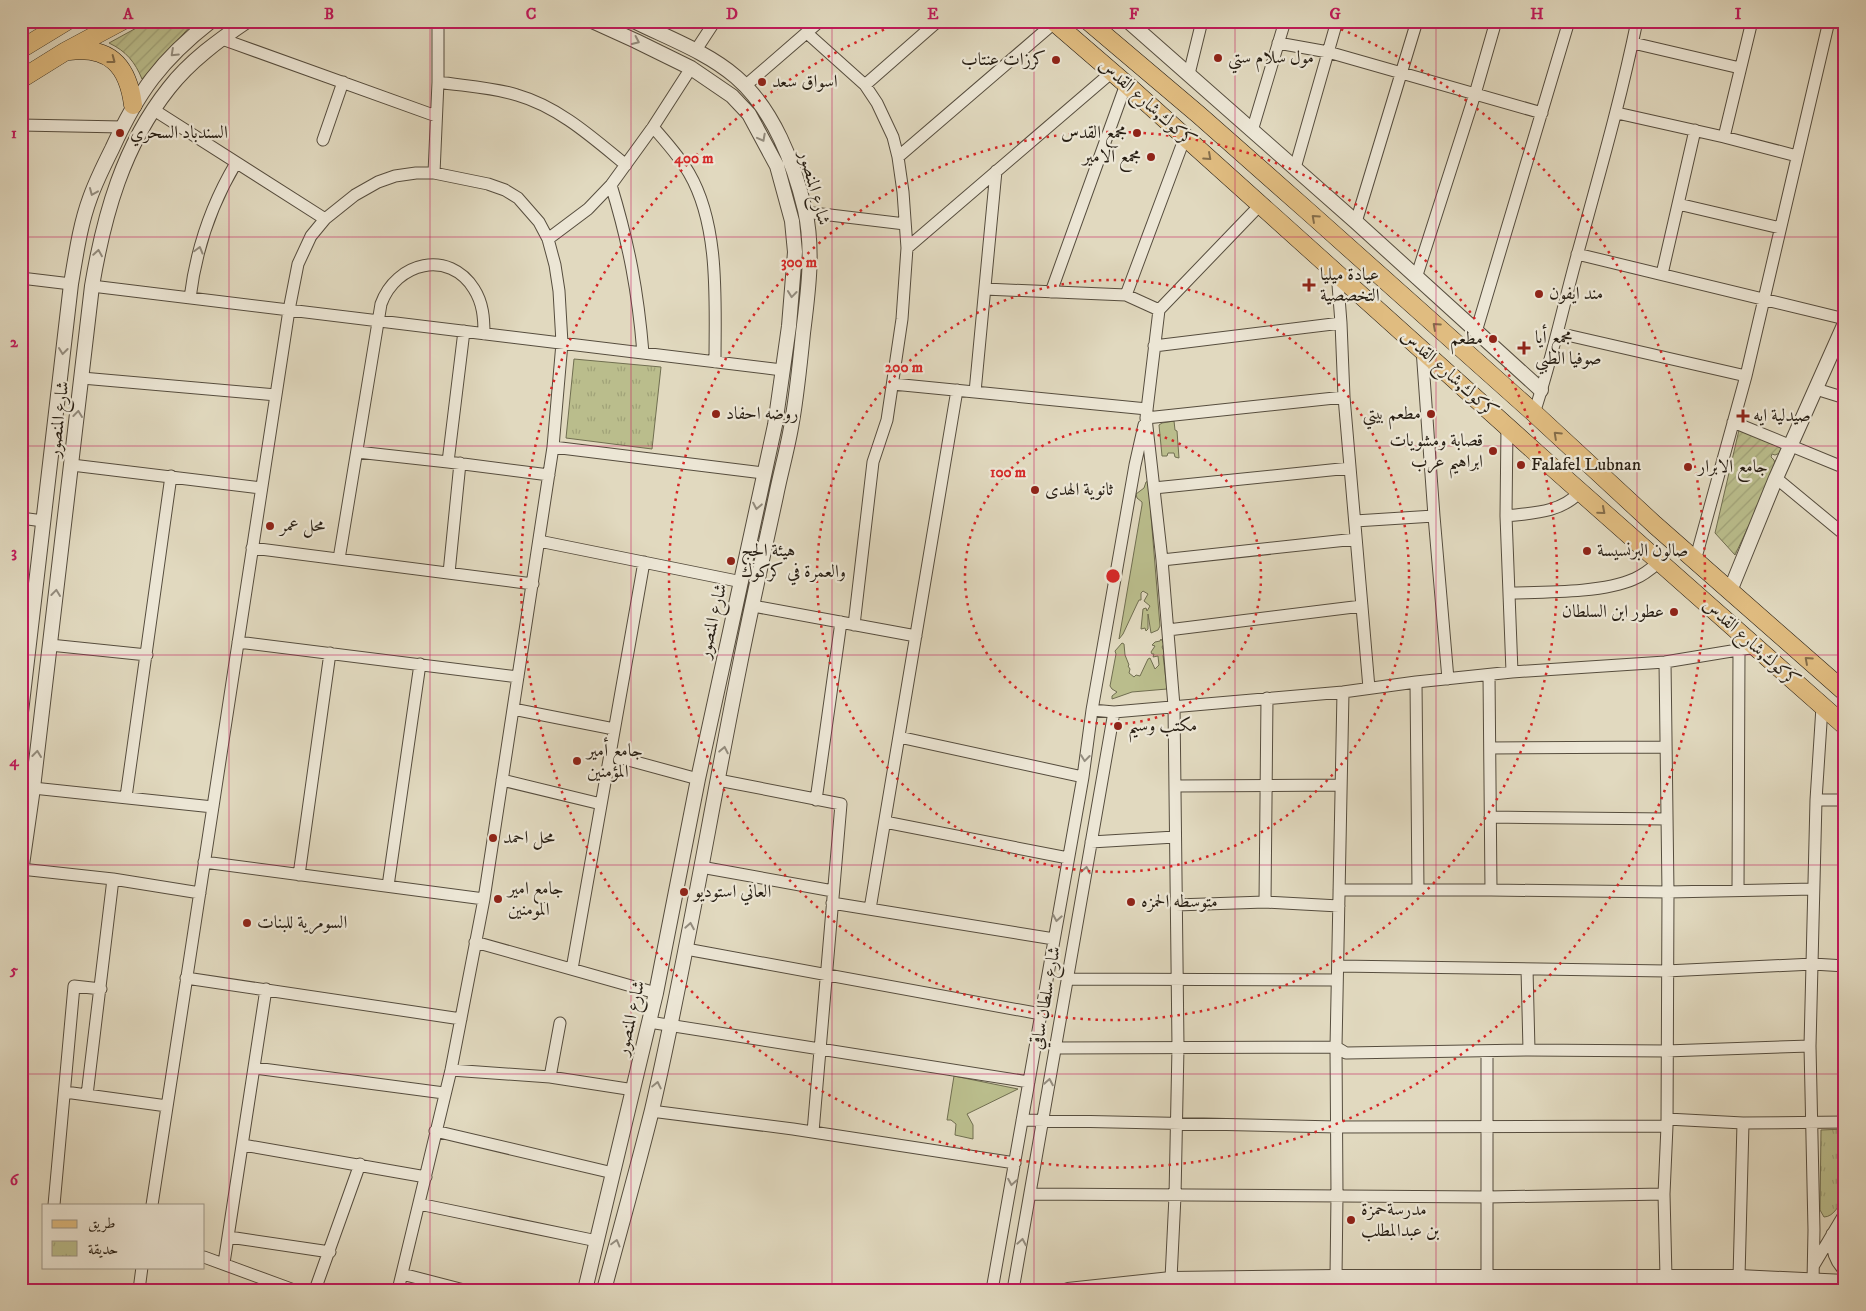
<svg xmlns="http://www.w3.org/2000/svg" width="1866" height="1311" font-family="'IM FELL DW Pica',Amiri,serif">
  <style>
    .grass { fill: #babd8c; stroke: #706e50 }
    .park { fill: url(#park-tufts); stroke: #706e50 }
    .garden { fill: url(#garden-furrows); stroke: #706e50 }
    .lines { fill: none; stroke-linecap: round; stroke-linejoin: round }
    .minor-casing { stroke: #564d3e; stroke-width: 13 }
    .tertiary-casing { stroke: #564d3e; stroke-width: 16 }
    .primary-casing { stroke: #271e13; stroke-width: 19 }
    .minor { stroke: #ece6d5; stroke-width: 11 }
    .tertiary { stroke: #ece6d5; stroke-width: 14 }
    .primary { stroke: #e0bc80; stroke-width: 18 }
    .oneway { stroke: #938c7e }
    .oneway2 { stroke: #846d4a }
    .grid { fill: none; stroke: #c2185b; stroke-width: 1; stroke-opacity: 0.55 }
    .ring { fill: none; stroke: #d62828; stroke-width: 2.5; stroke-dasharray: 2.5 5 }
    .poi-dot { fill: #8f2418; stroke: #ece6d5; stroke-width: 2 }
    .labels { text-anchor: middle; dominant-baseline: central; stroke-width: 4.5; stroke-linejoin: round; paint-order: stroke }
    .poi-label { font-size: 18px; fill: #271e13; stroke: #ece6d5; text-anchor: start }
    .street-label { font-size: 18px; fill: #271e13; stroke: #ece6d5 }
    .centre { fill: #d62828; stroke: #ece6d5; stroke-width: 2.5 }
    .ring-label { font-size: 15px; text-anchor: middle; font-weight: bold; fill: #d62828; stroke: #ece6d5; stroke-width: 4.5; stroke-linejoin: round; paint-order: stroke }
    .neatline { fill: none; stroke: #c2185b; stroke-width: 2 }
    .grid-label { font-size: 16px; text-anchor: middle; font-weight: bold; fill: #c2185b }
  </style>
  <defs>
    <pattern id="park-tufts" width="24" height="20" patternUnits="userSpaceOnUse" patternTransform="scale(1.25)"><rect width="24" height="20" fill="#babd8c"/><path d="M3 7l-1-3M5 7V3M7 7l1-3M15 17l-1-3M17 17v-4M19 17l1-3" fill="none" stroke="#a0a278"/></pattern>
    <pattern id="garden-furrows" width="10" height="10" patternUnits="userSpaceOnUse" patternTransform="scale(1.25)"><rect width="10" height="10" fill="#babd8c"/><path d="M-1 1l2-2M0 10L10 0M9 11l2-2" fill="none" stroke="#a0a278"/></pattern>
  </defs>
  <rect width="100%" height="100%" fill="#e1d9bf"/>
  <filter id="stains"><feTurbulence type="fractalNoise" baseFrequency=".004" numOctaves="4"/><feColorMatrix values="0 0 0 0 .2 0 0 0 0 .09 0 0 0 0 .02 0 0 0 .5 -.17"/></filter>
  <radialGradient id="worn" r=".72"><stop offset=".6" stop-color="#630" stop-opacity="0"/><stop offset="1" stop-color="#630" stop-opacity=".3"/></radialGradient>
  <path class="grass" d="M1174,421l1,9 2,1 2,27 -4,-1 -1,-4h-6l-1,3h-5l-3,-31 3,-2z
    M1151,480v36l9,110 -2,4 -7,3 -3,-19v15l-2,2 -1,-3 -4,1 2,-20 3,-1 1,3 3,-5 -6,-5 4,-7 -5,-3 -2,2v7h-2l-2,4 -14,30 -4,5 23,-134v-3l-5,-4 -1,-4 8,-6 2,-6z
    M1161,639l3,5 -2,3 3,6 -2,2 4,34 -35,3 -20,7v-3l5,-4 -5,-3 -2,-3 6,-32 -1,-3 7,-8 2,1 1,11 4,10 -1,1 2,3 -1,4 5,4 2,-2 4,1 8,-17 2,-1 5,11 4,-4 -1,-9 -5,1 1,-3h-2l-1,-2 4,-6 -3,-1 3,-3 5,-1z
    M954,1076l64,13 -51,25 6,11v14l-18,-4 1,-11 -5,-4h-4z"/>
  <path class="park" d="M574,359l87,8 -9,82 -86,-11z
    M1845,1129c0,14 3,55 -1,65 -3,9 -10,23 -20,23l-4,-7 1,-80z"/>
  <path class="garden" d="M149,21h46l-53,58c-7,-17 -16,-28 -33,-36z
    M1739,430l43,14 -2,9 -5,2 -3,-1 -1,3 3,3 2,8 -41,87 -20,-22z"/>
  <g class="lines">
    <g class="minor-casing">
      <path id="minor" d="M807,33l58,52 12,18 16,34 5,20 5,35 4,56 -5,71 -15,101 -14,42 -19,163
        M222,39l214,77
        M1278,43l50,9 214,61
        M1633,43l107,25
        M696,50l19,-29
        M1189,74l13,-53
        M438,82c26,4 54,5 79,13 42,12 76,43 109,70
        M865,85l73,-64
        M745,86l75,-65
        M154,110l171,109
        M1617,113l107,24 73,19
        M21,125l101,2
        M653,127c13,15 26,29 36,46 31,53 26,129 26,189
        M1252,131l33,-110
        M1724,137l28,-116
        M323,140l20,-58
        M898,157l156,-134
        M1295,168l42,-147
        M434,173l4,-91v-61
        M611,185c18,59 27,107 32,168
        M1678,204l102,24
        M805,212l100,12
        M1356,222l61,-201
        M548,239l40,-30 23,-24 42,-58 38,-59
        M907,248l205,-176
        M1577,254l268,65
        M1337,272l4,51 3,74 25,291
        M1662,274l33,-144
        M21,278l50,6
        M1416,278l59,-184 21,-73
        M92,286l690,84
        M985,289l141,6 33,15
        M1051,292l75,-208
        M1126,295l59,-158
        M190,298c6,-49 21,-93 46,-135
        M1476,332l93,-311
        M1558,333l188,43
        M1154,346l187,-23
        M1422,349l12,167 14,163
        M82,378l194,17
        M893,384l254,25
        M1816,389l29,9
        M975,392l21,-221
        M1534,413c18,-53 29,-107 44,-161 21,-77 43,-153 59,-231
        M1146,418l198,-21
        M1733,422l112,46
        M1507,426l-1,90 6,156
        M553,447l210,26
        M357,452l91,10 101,13
        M448,462l16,-131
        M72,465l189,23
        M1776,478l69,57
        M1154,488l196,-20
        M1506,516c27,-3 54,-3 74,-24
        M21,518l22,3
        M1355,521l79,-5
        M539,541l203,41
        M252,548l281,36
        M339,559l42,-255c15,-42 68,-55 93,-15 9,14 10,29 10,45
        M1162,560l194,-21
        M1695,561l51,-185 83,-355
        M449,573l11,-110
        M21,590l13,2
        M1510,593c34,-1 93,0 124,-14 10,-4 17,-10 25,-17
        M753,606l163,30
        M1168,630l194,-24
        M238,642l280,35
        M50,645l97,10
        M1665,662l3,230 -1,234 -3,68 2,83
        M1489,675l2,215
        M1416,682l2,208
        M513,709l101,20
        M1092,710l22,2 229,-20 73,-10 96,-10 153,-10 91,-15
        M899,737l184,40
        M1490,748l176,-1
        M610,755l88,24
        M502,780l99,24
        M718,780l123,24 -28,328
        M1175,786l166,-1
        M33,788l180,19
        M126,797l45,-321
        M816,800l25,-178
        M1816,800h29
        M1490,817l177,2
        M885,822l183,36
        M1091,842l84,-5
        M204,862l280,37
        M701,867l132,24
        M21,869l92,10 87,14
        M299,875l31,-222
        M388,886l32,-222
        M1339,890h152l177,2 145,-3
        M1738,890l1,-240
        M1265,902l2,-204
        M832,903l222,36
        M1176,905l89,-3 74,4
        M870,909l87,-519
        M475,942l181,51
        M686,949l355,65
        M1338,966l328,5 147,-7 32,2
        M572,969l72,-407
        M1527,969l2,81
        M186,978l275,41
        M1067,979l270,1
        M649,1022l380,60
        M1055,1048l281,-1 10,6 183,-3 137,1 144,-5
        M1487,1051v225
        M255,1068l189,25
        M451,1070l99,7 84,13
        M550,1077l10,-54
        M65,1092l102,14
        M87,1095l26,-216
        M651,1111l142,18 222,34
        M1667,1119l76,4 102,-1
        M1022,1120l315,7 330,-1
        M435,1131l178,42
        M243,1145l183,32
        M1030,1194l458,3 176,-3
        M419,1204l178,37
        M54,1205l20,-219 27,3
        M152,1205l137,-895 9,-46 13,-28 14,-17 30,-24 23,-13 17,-6 21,-3h18l54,11 17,6 13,8 21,24 9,17 7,26 4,26 3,52 -9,104 -69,452 -33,171 -53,220
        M1832,1234c-1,14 2,27 13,37
        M229,1237l101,15
        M204,1257l90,33
        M224,1263l42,-274
        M1814,1265l31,-52
        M402,1274l62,16
        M1336,1277l1,-82 -1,-148 7,-355
        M1739,1277l4,-154
        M1171,1279l4,-83 3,-149 -4,-341 -12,-146 -16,-142 13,-108 102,-106
        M1813,1281l1,-51 -4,-184 6,-246 6,-93
        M139,1290l3,-23
        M315,1290l45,-126
        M992,1290l91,-513 9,-67 43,-245 9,-40
        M1013,1290l101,-578"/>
    </g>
    <g class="tertiary-casing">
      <path id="tertiary" d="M1128,21l228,201 185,168
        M21,24l4,-3
        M1730,591l46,-113 69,-155
        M21,712l50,-428c5,-29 9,-59 19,-86 6,-17 14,-33 22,-49 26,-57 49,-89 99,-128
        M21,872l12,-84 59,-502c12,-71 31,-140 77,-198 21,-27 50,-48 78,-67
        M585,1290l71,-297 42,-214 77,-354 14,-99 6,-74 -3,-31 -15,-55 -28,-52 -17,-18 -41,-28 -55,-27 -44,-20
        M604,1290c16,-60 33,-120 48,-180 34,-147 58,-297 88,-446 11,-56 24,-112 36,-168 5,-25 12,-49 16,-74 5,-29 8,-59 11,-89 5,-40 11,-83 2,-123 -11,-47 -32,-101 -69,-133 -29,-25 -68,-39 -102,-56
        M1068,1290l103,-11 165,-2h403l106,5"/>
    </g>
    <g class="primary-casing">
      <path id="primary" d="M1053,21l73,63 416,374 303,268
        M1088,21l111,94 112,99 223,199 121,112 190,167
        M21,49l46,-28
        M69,51c41,-5 59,15 64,54
        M21,79l45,-28 56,-30"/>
    </g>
    <use href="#minor" class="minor"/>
    <use href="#tertiary" class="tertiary"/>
    <use href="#primary" class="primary"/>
  </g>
  <defs><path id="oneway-chevron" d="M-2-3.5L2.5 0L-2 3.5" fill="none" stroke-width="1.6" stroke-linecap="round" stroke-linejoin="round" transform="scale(1.25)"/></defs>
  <g class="oneway">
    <use href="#oneway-chevron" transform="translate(636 41) rotate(25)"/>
    <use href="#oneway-chevron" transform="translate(174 53) rotate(137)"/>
    <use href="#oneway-chevron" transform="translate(762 138) rotate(62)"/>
    <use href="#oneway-chevron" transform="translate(93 192) rotate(113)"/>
    <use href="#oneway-chevron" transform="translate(199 250) rotate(-75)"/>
    <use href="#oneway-chevron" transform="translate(98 253) rotate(-81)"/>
    <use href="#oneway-chevron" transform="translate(792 294) rotate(96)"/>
    <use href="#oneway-chevron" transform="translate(63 351) rotate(97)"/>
    <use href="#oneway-chevron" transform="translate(78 414) rotate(-83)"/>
    <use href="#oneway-chevron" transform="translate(757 506) rotate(101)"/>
    <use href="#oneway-chevron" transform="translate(56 593) rotate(-83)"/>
    <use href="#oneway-chevron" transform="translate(724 750) rotate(-79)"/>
    <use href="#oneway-chevron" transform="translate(37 754) rotate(-83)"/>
    <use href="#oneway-chevron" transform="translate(1085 758) rotate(97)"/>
    <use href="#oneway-chevron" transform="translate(1086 870) rotate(-80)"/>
    <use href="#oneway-chevron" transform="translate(1057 918) rotate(100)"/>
    <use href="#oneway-chevron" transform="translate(690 926) rotate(-80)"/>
    <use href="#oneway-chevron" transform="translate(1049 1082) rotate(-80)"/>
    <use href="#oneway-chevron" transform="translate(657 1085) rotate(-78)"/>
    <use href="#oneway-chevron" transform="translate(1012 1182) rotate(100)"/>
    <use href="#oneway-chevron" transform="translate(1022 1242) rotate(-80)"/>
    <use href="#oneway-chevron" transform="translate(616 1243) rotate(-75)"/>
  </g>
  <g class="oneway2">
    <use href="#oneway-chevron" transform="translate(112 60) rotate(37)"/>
    <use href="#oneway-chevron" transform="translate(1208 157) rotate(42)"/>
    <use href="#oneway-chevron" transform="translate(1315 218) rotate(-138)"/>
    <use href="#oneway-chevron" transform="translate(1436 326) rotate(-138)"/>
    <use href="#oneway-chevron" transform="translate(1557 435) rotate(-137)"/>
    <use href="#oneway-chevron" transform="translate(1602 511) rotate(41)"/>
    <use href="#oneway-chevron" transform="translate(1808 660) rotate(-138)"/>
  </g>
  <path class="grid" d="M229,21v1269M430,21v1269M631,21v1269M832,21v1269M1034,21v1269M1235,21v1269M1436,21v1269M1637,21v1269M21,237h1824M21,446h1824M21,655h1824M21,865h1824M21,1074h1824"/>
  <g class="ring">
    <circle cx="1113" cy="576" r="148"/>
    <circle cx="1113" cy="576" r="296"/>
    <circle cx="1113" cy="576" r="444"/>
    <path d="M1320 21A592 592 0 1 1 906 21"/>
  </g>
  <g class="poi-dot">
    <circle cx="1218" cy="58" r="5"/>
    <circle cx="1056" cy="60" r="5"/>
    <circle cx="762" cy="82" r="5"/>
    <circle cx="120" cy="133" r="5"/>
    <circle cx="1137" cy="133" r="5"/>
    <circle cx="1151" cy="157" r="5"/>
    <path d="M1306.5 277.5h5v5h5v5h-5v5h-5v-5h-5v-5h5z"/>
    <circle cx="1539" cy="294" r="5"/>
    <circle cx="1493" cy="339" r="5"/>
    <path d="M1521.5 340.5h5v5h5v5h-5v5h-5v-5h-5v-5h5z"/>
    <circle cx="716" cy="414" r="5"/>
    <circle cx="1431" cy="414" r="5"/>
    <path d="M1740.5 408.5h5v5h5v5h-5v5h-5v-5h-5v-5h5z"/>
    <circle cx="1493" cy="451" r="5"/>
    <circle cx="1521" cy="465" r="5"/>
    <circle cx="1688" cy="467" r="5"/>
    <circle cx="1035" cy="490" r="5"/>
    <circle cx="270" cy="526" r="5"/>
    <circle cx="1587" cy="551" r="5"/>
    <circle cx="731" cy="561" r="5"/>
    <circle cx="1674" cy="612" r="5"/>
    <circle cx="1118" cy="726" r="5"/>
    <circle cx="577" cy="761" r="5"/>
    <circle cx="493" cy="838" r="5"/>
    <circle cx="684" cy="892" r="5"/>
    <circle cx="498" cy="899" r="5"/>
    <circle cx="1131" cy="902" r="5"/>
    <circle cx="247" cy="923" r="5"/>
    <circle cx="1351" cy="1220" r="5"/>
  </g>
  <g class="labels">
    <g class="poi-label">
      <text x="1228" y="58">مول سلام ستي</text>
      <text x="1046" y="60" text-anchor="end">كرزات عنتاب</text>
      <text x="772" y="82">اسواق سعد</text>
      <text x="130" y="133">السندباد السحري</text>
      <text x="1127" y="133" text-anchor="end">مجمع القدس</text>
      <text x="1141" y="157" text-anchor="end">مجمع الامير</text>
      <text x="1320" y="275">عيادة ميليا<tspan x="1320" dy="21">التخصصية</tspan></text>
      <text x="1549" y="294">مند ايفون</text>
      <text x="1535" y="338">مجمع أيا<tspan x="1535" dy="21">صوفيا الطبي</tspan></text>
      <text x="1483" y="339" text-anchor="end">مطعم</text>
      <text x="726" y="414">روضه احفاد</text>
      <text x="1421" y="414" text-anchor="end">مطعم بيتي</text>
      <text x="1753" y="416">صیدلیة ایە</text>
      <text x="1483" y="441" text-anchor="end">قصابة ومشويات<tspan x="1483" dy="21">ابراهيم عرب</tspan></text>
      <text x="1531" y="465">Falafel Lubnan</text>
      <text x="1698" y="467">جامع الابرار</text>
      <text x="1045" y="490">ثانوية الهدى</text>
      <text x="280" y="526">محل عمر</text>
      <text x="741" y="551">هيئة الحج<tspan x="741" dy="21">والعمرة في كركوك</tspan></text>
      <text x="1597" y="551">صالون البرنسيسة</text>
      <text x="1664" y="612" text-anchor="end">عطور ابن السلطان</text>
      <text x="1128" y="726">مكتب وسيم</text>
      <text x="587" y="751">جامع أمير<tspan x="587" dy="21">المؤمنين</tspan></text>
      <text x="503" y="838">محل احمد</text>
      <text x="508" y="889">جامع امير<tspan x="508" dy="21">المومنين</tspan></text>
      <text x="694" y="892">العاني استوديو</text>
      <text x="1141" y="902">متوسطه الحمزه</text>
      <text x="257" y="923">السومرية للبنات</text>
      <text x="1361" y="1210">مدرسةحمزة<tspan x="1361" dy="21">بن عبدالمطلب</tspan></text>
    </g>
    <g class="street-label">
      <text transform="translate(1147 103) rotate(42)">كركوك,شارع القدس</text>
      <text transform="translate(814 188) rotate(75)">شارع المنصور</text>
      <text transform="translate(1449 374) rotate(42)">كركوك,شارع القدس</text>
      <text transform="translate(59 419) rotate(-83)">شارع المنصور</text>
      <text transform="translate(713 621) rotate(-77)">شارع المنصور</text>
      <text transform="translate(1751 643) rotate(42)">كركوك,شارع القدس</text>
      <text transform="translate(1046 998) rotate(-80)">شارع سلطان ساقي</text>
      <text transform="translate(631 1018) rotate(-77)">شارع المنصور</text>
    </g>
  </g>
  <circle cx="1113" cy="576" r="8" class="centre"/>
  <g class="ring-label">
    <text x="694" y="163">400 m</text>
    <text x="799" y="267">300 m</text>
    <text x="904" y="372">200 m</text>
    <text x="1008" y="477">100 m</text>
  </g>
  <rect width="1866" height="1311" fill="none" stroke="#e1d9bf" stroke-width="55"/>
  <rect x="42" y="1204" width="162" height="65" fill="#ece6d5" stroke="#9d9687"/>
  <rect x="52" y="1220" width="25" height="8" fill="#e0bc80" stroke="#9d9687"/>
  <text x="88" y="1228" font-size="15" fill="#271e13">طريق</text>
  <rect x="52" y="1241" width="25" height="15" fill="url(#park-tufts)" stroke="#9d9687"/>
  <text x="88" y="1254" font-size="15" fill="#271e13">حديقة</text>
  <rect x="28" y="28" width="1810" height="1256" class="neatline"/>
  <g class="grid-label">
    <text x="128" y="19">A</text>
    <text x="329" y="19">B</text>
    <text x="531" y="19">C</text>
    <text x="732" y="19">D</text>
    <text x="933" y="19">E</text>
    <text x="1134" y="19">F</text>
    <text x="1335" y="19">G</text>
    <text x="1537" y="19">H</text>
    <text x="1738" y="19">I</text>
    <text x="14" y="138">1</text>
    <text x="14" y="347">2</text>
    <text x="14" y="557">3</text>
    <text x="14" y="766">4</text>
    <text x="14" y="975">5</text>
    <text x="14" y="1185">6</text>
  </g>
  <rect width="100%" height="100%" filter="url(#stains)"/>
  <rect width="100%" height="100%" fill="url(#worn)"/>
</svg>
